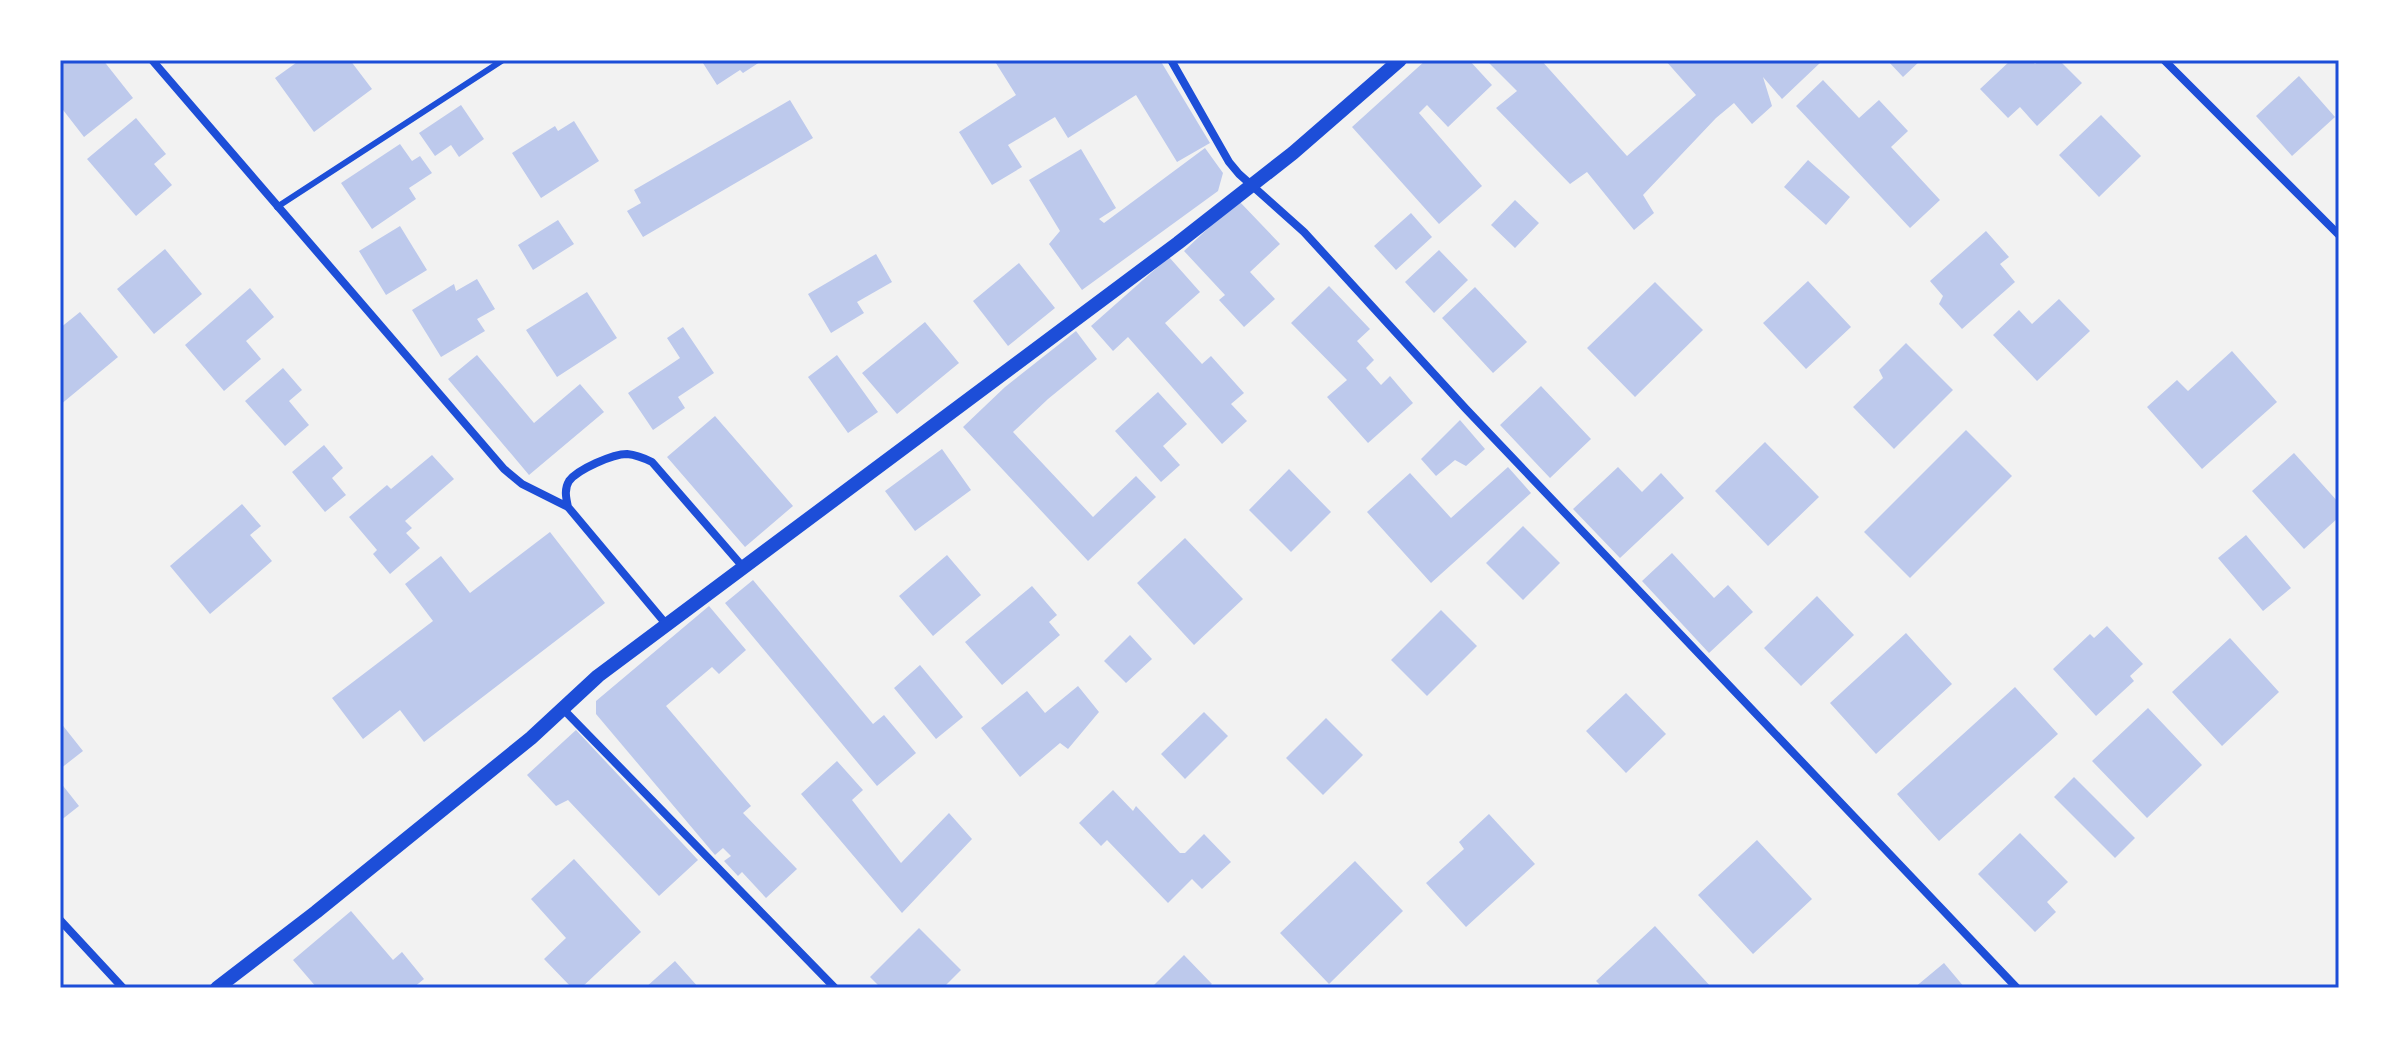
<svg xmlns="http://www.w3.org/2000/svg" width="2399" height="1048" font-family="Overpass,sans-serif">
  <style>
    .building { fill: #bdc9ec }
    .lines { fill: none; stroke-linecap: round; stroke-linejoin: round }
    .service { stroke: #1d4ed8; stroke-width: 6 }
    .minor { stroke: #1d4ed8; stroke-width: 8 }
    .tertiary { stroke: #1d4ed8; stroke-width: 14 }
    .neatline { fill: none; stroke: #1d4ed8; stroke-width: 3 }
  </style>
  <rect width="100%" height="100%" fill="#f2f2f2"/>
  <path class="building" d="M103,60l30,38 -49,39 -24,-31v-45z
    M300,60h50l22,29 -58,43 -39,-54z
    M701,60h62l-20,13 -3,-3 -23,15z
    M994,60h166l50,83 -33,19 -41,-67 -68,43 -13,-21 -47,28 14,22 -30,18 -33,-53 57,-37z
    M1426,60h43l23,25 -44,42 -21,-22 -8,8 63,73 -43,38 -87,-97z
    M1486,60h55l86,96 69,-61 -31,-35 156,2 -39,37 -19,-22 9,29 -20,18 -18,-21 -18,15 -73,77 11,18 -20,17 -47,-58 -17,12 -74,-76 21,-17z
    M1887,60h34l-18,17z
    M2011,60h20l4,4 5,-4h19l23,23 -45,43 -17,-19 -12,11 -28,-29z
    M2299,76l36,41 -43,39 -36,-40z
    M1823,80l36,38 20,-18 29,31 -17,16 49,53 -30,28 -114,-122z
    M790,100l23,38 -170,99 -16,-26 14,-8 -7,-13z
    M461,105l23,34 -25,18 -8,-12 -16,11 -16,-23z
    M2101,115l40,41 -42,41 -40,-42z
    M136,118l30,36 -12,10 18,21 -36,31 -49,-57z
    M574,121l25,40 -58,37 -29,-45 43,-27 3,5z
    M400,144l12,17 8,-5 12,17 -23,15 7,11 -44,30 -31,-46z
    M1205,148l18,25 -5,18 -136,99 -33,-46 11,-13 -31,-51 52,-31 35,59 -17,11 5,4z
    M1808,160l42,37 -24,28 -42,-38z
    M1238,200l42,44 -30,28 25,27 -31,28 -25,-27 6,-5 -41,-44z
    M1515,200l24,23 -24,25 -24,-23z
    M1411,213l21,24 -36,33 -22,-24z
    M558,220l16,24 -41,26 -15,-25z
    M400,226l27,44 -41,25 -27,-44z
    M1986,231l23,26 -9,7 15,18 -53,47 -23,-25 4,-8 -13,-15z
    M165,249l37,45 -48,40 -37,-45z
    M1439,250l29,30 -34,33 -29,-31z
    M876,254l16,28 -35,20 7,11 -33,20 -23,-39z
    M1169,257l31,35 -35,31 37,41 9,-8 33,37 -13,11 16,17 -25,23 -94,-107 -15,14 -22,-25z
    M1019,263l36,45 -47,38 -35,-45z
    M477,279l18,30 -18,10 8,12 -44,26 -29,-47 42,-26 2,7z
    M1808,281l43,46 -45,42 -43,-46z
    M1655,282l48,48 -68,67 -48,-49z
    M1329,286l41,43 -13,12 17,19 -8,8 15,17 9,-9 23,27 -45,40 -41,-46 20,-17 -56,-57z
    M1475,287l52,55 -34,31 -51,-55z
    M250,288l24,29 -28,24 15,18 -37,32 -39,-46z
    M587,292l30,46 -60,39 -31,-47z
    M2059,299l31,32 -53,50 -44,-46 26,-25 13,14z
    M80,312l38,45 -58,48v-77z
    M925,322l34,41 -62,51 -35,-41z
    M683,327l31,46 -36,24 7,11 -32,22 -25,-37 52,-35 -13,-20z
    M1076,331l21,28 -49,40 -35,33 80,85 43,-41 20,21 -68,64 -125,-134 42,-40z
    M1906,343l47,47 -59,59 -41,-42 30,-29 -4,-8z
    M2232,351l45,51 -75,67 -55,-62 30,-27 11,11z
    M477,355l57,68 46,-39 24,28 -75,63 -81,-96z
    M837,355l41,57 -30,21 -40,-56z
    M283,368l19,22 -13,11 20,24 -24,21 -40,-45z
    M1541,386l50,53 -41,39 -50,-53z
    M1158,392l29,32 -24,22 17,19 -19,17 -46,-51z
    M715,416l78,90 -48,41 -78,-90z
    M1460,420l25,29 -19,17 -11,-6 -19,16 -15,-17z
    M1966,430l46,46 -102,102 -46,-46z
    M1765,442l54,55 -51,49 -53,-55z
    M324,445l19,23 -11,10 14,17 -21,17 -33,-40z
    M942,449l29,41 -56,41 -30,-40z
    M2294,453l45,50v14l-35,32 -52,-58z
    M432,455l22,24 -49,42 7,7 -6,5 14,15 -30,26 -17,-20 4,-4 -28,-33 38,-32 4,4z
    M1508,467l23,26 -100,90 -64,-71 43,-39 41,45z
    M1618,467l24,25 19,-19 23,25 -64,60 -47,-49z
    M1289,469l42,43 -40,40 -42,-42z
    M242,504l19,22 -11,9 22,26 -62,53 -40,-48z
    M1523,526l37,37 -37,37 -37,-37z
    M550,532l55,71 -181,139 -24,-32 -37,29 -31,-41 101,-77 -28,-37 36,-28 29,37z
    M2246,535l45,53 -28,23 -45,-53z
    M1185,538l58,61 -49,46 -57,-62z
    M1672,553l42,45 14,-13 25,27 -44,41 -67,-72z
    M947,555l34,40 -48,41 -34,-40z
    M753,580l120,144 11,-9 32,38 -39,33 -152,-183z
    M1032,586l25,29 -8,7 11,13 -58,50 -37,-43z
    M1817,596l37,39 -53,51 -37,-38z
    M709,606l37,44 -27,24 -7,-7 -46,39 85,100 -8,7 54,56 -31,29 -24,-26 -4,4 -14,-15 7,-5 -8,-8 -8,7 -119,-141v-13z
    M1441,610l36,36 -50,50 -36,-36z
    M2107,626l36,38 -13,12 4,5 -38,35 -43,-47 37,-35 4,4z
    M1906,633l46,51 -76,70 -46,-51z
    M1130,635l22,24 -26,24 -22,-22z
    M2230,638l49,54 -57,54 -50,-54z
    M920,665l43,52 -27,22 -42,-51z
    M1078,686l21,26 -31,37 -8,-6 -40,34 -39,-49 46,-37 18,22z
    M2015,687l43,47 -119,107 -42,-47z
    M1626,693l40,41 -40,39 -40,-42z
    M2148,708l54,57 -55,53 -55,-57z
    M1204,712l24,24 -43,43 -24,-25z
    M1326,718l37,37 -40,40 -37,-37z
    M60,722l23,29 -23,18z
    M576,730l122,130 -39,36 -91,-96 -12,6 -29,-31z
    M837,761l26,29 -11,10 49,63 48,-50 23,26 -70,74 -101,-119z
    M2074,777l61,61 -20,20 -61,-61z
    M60,782l19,24 -19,15z
    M1113,790l20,21 3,-5 44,47h5l19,-19 27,28 -29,27 -10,-10 -24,24 -61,-63 -6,6 -22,-23z
    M1489,814l46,50 -69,63 -40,-44 38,-34 -5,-7z
    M2020,833l48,49 -21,20 9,10 -21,20 -57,-58z
    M1757,840l55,59 -59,55 -55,-59z
    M574,859l67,73 -60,56h-9l-28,-29 22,-21 -35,-39z
    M1355,861l48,50 -74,73 -49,-51z
    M351,911l42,49 9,-8 22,27 -11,9h-96l-24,-28z
    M1655,926l57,62h-109l-7,-7z
    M919,928l42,42 -18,18h-62l-11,-11z
    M1184,955l28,29 -5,4h-56z
    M675,961l24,27h-54z
    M1944,963l21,25h-51z"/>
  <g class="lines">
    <path class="service" d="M277,207l226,-147"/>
    <path class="minor" d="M152,60l352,409 18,15 46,23 98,117
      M1171,60l58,102 10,12 65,58 162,177 551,579
      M2164,60l175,175
      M568,507c-2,-9 -4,-18 1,-26 9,-12 44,-27 58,-27 10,1 17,4 25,8l91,105
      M562,708l273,280
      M60,920l63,68"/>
    <path class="tertiary" d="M217,988l99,-76 215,-174 67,-62 580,-433 115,-90 107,-93"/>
  </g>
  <rect width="2399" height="1048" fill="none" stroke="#ffffff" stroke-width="124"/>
  <rect x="62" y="62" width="2275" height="924" class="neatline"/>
</svg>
